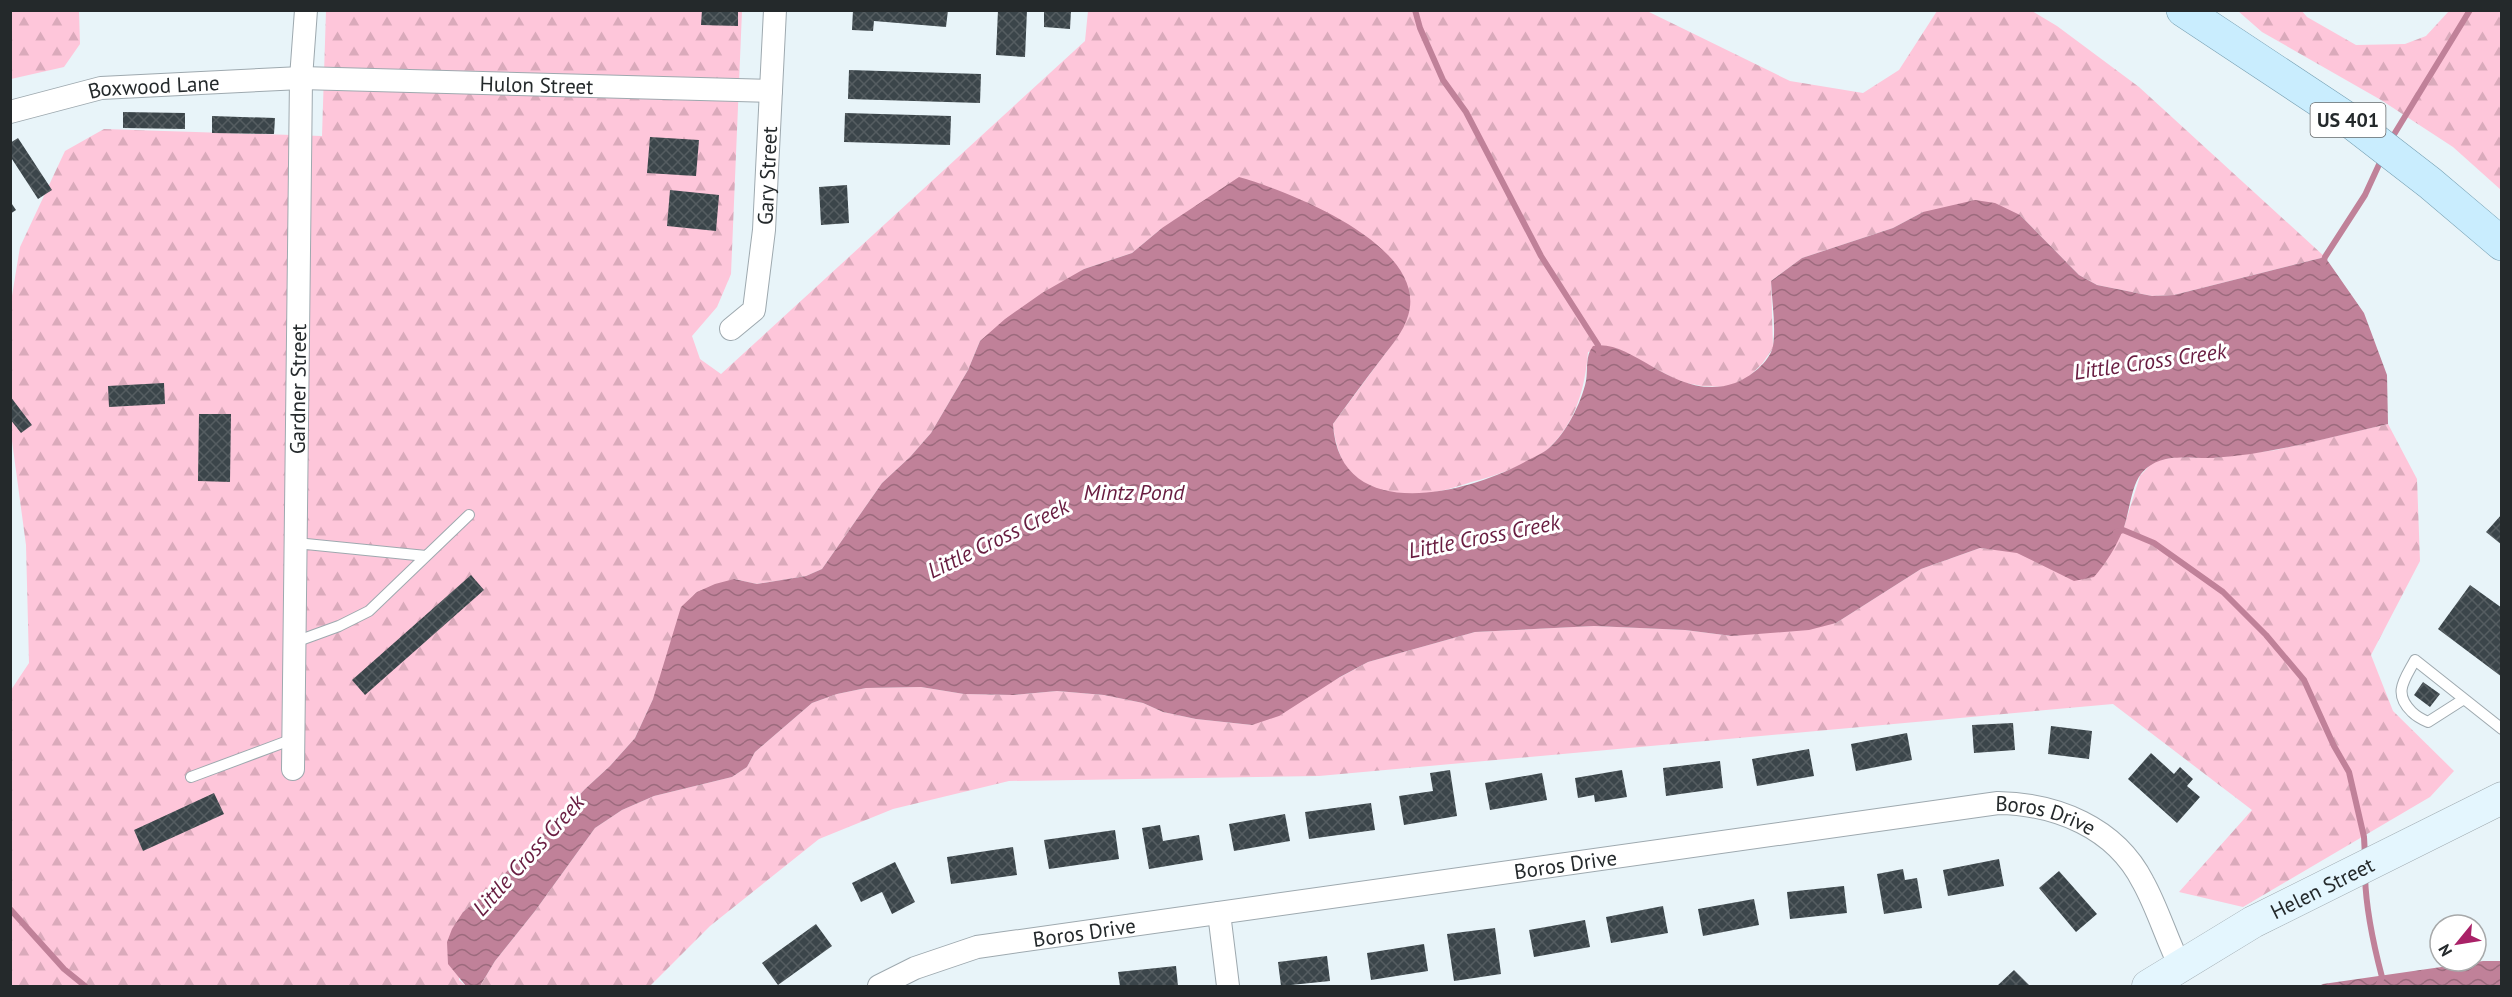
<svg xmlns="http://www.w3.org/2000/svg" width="2512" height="997" font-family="'PT Sans',sans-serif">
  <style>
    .forest { fill: url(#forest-firs) }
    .water { fill: url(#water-waves) }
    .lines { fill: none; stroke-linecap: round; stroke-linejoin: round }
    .stream { stroke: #c08199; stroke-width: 6 }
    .building { fill: url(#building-cross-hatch) }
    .lane-casing { stroke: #9ea9af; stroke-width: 12 }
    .street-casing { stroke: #9ea9af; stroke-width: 24 }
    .secondary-casing { stroke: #9ea9af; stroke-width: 33 }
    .primary-casing { stroke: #78a1b4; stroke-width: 34 }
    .lane { stroke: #fff; stroke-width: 10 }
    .street { stroke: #fff; stroke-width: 22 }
    .secondary { stroke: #e4f6fe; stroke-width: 32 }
    .primary { stroke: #c9edfe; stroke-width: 33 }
    .labels { text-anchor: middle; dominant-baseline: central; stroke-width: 6; stroke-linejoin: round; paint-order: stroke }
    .shield { fill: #fff; stroke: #66696b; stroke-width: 1.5 }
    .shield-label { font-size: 20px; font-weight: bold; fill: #24292b }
    .street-label { font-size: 21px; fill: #24292b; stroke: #fff }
    .water-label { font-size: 22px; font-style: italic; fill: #681c40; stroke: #fff }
  </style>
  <defs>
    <pattern id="forest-firs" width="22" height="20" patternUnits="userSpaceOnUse" patternTransform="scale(1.5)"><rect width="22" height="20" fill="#fec6da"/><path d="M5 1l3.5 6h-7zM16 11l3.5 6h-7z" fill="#daaabb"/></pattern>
    <pattern id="water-waves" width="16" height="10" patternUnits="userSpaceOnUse" patternTransform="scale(1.5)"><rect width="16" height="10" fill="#c08199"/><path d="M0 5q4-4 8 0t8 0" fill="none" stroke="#9c6a7d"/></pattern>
    <pattern id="building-cross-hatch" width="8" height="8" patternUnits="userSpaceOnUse" patternTransform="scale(1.5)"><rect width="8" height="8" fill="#3b454a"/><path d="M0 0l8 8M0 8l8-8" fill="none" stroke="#555d61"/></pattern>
  </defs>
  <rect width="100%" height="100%" fill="#e8f4f9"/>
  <path class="forest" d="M10,11h69l1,33 -16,23 -53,12z
    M326,11h416l-11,263 -14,33 -25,29 8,23 21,15 364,-333 3,-30h559l143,70 73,12 36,-23 38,-59h95l25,15 82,61 186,170 -151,38 -22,1 -55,-11 -18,-10 -59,-60 -97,-3 -30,16 -91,30 -31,23 2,67 -11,16 -16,15 -20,8 -24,-1 -21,-4 -65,-34 -28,4c-3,36 -12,70 -39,96 -15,14 -54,28 -74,33 -14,4 -27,9 -40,11 -25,5 -65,2 -83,-17 -11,-11 -18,-36 -19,-51l63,-85 12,-23 -246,-88 -30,25 -48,16 -104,72 -12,29 -37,63 -21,24 -28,26 -60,86 -16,7 -49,8 -23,-5 -81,120 -18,39 -25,28 -25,23 -94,99 -28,24 -4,68 7,6h-455v-296l18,-27 -3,-118 -16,-119 1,-124 9,-55 45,-96 39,-22 218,7z
    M2238,11h64l5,6 49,28 49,-1 21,-8 23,-25h52v179l-48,-43 -72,-47 -119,-68z
    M2388,424l29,55 3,82 -49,94 22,56 61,60 -24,26 -187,110 -64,-15 73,-82 -139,-106 -794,72 -310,5 -116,28 -74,30 -109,87 -60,60h-170l15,-25 40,-50 60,-83 27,-18 32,-14 78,-19 15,-10 8,-15 57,-49 25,-9 29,-6 55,-1 43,7 49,1 44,-4 47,4 39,8 20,9 33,7 56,6 116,-63 107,-30 119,-6 91,4 47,6 104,-13 85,-54 59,-21 37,4 57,28 49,-50 17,-54 14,-15 22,-4 37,1 63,-8z"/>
  <path class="water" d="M1239,177c50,14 191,69 169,139 -4,15 -17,30 -26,42 -17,22 -33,44 -49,66 6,100 129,71 188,40 8,-5 20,-9 28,-16 17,-15 32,-44 37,-67 2,-12 -1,-25 7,-35 39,-9 84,58 142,37 14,-5 35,-21 38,-37 3,-20 -1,-44 -2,-65l31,-23 91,-30 30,-16 52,-12 20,3 25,12 59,60 18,10 55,11 22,-1 151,-38 39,56 23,62 1,49c-57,13 -115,30 -175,34 -26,1 -53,-7 -72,16 -10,12 -12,41 -18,56 -7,17 -17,33 -29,47l-20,4 -57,-28 -37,-5 -59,21 -85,54 -27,7 -77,6 -47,-6 -91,-4 -119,6 -107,30 -28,15 -61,39 -27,9 -56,-6 -33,-7 -20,-9 -39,-8 -47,-4 -44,4 -49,-1 -43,-7 -55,1 -29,6 -25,9 -57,49 -8,15 -15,10 -78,19 -32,14 -27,18 -60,83 -40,50 -15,25h-14l-18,-22 -1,-22 5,-13 11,-17 28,-24 94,-99 25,-23 25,-28 18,-39 28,-92 16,-15 18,-8 19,-5 23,5 49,-8 16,-7 60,-86 28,-26 21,-24 37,-63 12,-29 25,-22 37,-26 42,-24 48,-16 30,-25z
    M2483,961h18v25h-182l4,-2z"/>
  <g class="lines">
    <path class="stream" d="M1415,10l5,18 23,52 23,32 75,144 57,89 1,8
      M2390,141l80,-131
      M2323,264l2,-7 40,-62 17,-37
      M2116,532l7,-2 31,13 69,49 43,43 38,45 30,66 15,26 15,65 1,19
      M2365,876c1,35 8,67 17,101l-4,9
      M10,909l54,60 21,17"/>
  </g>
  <path class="building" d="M702,10h36v16l-37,-1z
    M853,10h95l-2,17 -72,-6 -1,10 -21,-1z
    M998,10h29l-2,47 -29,-2z
    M1044,10h27l-1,19 -26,-2z
    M849,70l132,4 -1,29 -132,-4z
    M123,112l62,1v16l-62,-1z
    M845,113l106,3 -1,29 -106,-3z
    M212,116l63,2 -1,16 -62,-1z
    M650,137l49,3 -3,36 -49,-3z
    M18,138l34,52 -14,9 -28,-43v-13z
    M847,185l2,38 -28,2 -2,-38z
    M670,190l49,5 -3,36 -49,-5z
    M10,201l6,9 -6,4z
    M164,383l1,21 -56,3 -1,-21z
    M10,396l22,29 -11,8 -11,-14z
    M199,414h32l-1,68 -32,-1z
    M2502,514v31l-16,-13z
    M471,575l13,15 -119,105 -13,-15z
    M2470,585l32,23v69l-64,-48z
    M2423,682l17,12 -10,13 -16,-12z
    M2013,723l2,27 -41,3 -2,-28z
    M2051,726l41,5 -3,28 -41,-5z
    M1907,733l5,27 -56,11 -5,-27z
    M1809,749l5,27 -57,10 -5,-27z
    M2151,753l23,21 6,-7 13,12 -6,7 13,11 -23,26 -49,-44z
    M1720,761l3,27 -57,8 -3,-28z
    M1450,770l7,46 -53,9 -5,-29 34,-5 -3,-18z
    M1622,770l5,27 -32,5 -1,-7 -16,3 -3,-20z
    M1542,773l5,27 -57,10 -5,-27z
    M214,793l10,21 -81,37 -9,-21z
    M1371,803l4,27 -66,9 -4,-27z
    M1285,814l5,27 -56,10 -5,-27z
    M1160,825l3,16 36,-6 4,25 -54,9 -7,-41z
    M1115,830l4,29 -70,10 -5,-29z
    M1013,847l4,28 -66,9 -4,-27z
    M1999,859l5,27 -56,10 -5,-26z
    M895,862l20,40 -23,12 -10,-22 -21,10 -9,-19z
    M1903,869l2,11 12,-2 5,30 -38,6 -7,-40z
    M2059,871l38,43 -21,18 -37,-44z
    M1844,886l3,27 -57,6 -3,-27z
    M1754,899l5,26 -56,11 -5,-27z
    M1663,906l5,27 -57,10 -5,-26z
    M1585,920l5,27 -56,10 -5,-27z
    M816,924l16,22 -54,39 -16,-22z
    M1495,928l6,46 -47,7 -7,-47z
    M1424,944l4,27 -57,9 -4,-27z
    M1327,956l3,25 -49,5 -3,-24z
    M1176,966l2,20h-58l-2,-14z
    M2014,970l16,16h-33z"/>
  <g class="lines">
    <g class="lane-casing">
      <path id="lane" d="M296,543l130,13
        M295,642l44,-16 30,-15 100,-96
        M2464,699l-36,23c-7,-3 -11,-5 -16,-10 -20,-19 -7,-33 3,-52l87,69
        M191,777l102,-38"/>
    </g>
    <g class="street-casing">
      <g id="street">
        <path id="s1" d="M10,112l91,-24 200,-10 470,13"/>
        <path id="s2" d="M731,329l23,-19 10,-80 11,-220"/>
        <path id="s3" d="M293,769l8,-691 5,-68"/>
        <path d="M1219,913l9,73"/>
        <path id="s4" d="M879,986l36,-18 62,-21 1021,-144c58,1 117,24 145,79 15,27 23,56 37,84"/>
      </g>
    </g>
    <g class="secondary-casing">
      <g id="secondary">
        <path id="s5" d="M2148,986l105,-64 249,-124"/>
      </g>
    </g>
    <g class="primary-casing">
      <path id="primary" d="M2183,10l163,108 84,65 72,61"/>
    </g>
    <use href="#lane" class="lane"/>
    <use href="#street" class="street"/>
    <use href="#secondary" class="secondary"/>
    <use href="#primary" class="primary"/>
  </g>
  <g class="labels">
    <rect class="shield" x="2310.5" y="103" width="75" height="34" rx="4.5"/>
    <g class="shield-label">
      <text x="2348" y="120">US 401</text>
    </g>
    <g class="street-label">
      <text stroke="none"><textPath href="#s1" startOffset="530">Hulon Street</textPath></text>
      <text stroke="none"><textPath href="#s1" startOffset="147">Boxwood Lane</textPath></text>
      <text stroke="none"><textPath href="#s2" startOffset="165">Gary Street</textPath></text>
      <text stroke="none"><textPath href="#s3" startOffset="380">Gardner Street</textPath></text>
      <text stroke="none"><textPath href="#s4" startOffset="1186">Boros Drive</textPath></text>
      <text stroke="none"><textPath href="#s4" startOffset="700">Boros Drive</textPath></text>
      <text stroke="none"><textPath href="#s5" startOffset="200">Helen Street</textPath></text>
      <text stroke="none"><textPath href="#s4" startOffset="214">Boros Drive</textPath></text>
    </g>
    <g class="water-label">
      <text transform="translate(2150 361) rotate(-8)">Little Cross Creek</text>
      <text x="1134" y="492">Mintz Pond</text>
      <text transform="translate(1484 536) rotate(-11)">Little Cross Creek</text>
      <text transform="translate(998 538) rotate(-26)">Little Cross Creek</text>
      <text transform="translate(528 855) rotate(-48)">Little Cross Creek</text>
    </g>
  </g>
  <rect width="2512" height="997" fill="none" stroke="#24292b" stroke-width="24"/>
  <g transform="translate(2458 943) rotate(240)"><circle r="28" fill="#ffffff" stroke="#a7a9aa" stroke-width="1.5"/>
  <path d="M0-4.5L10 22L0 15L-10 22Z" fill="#a92167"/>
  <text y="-9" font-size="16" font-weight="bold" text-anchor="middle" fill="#24292b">N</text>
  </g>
</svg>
